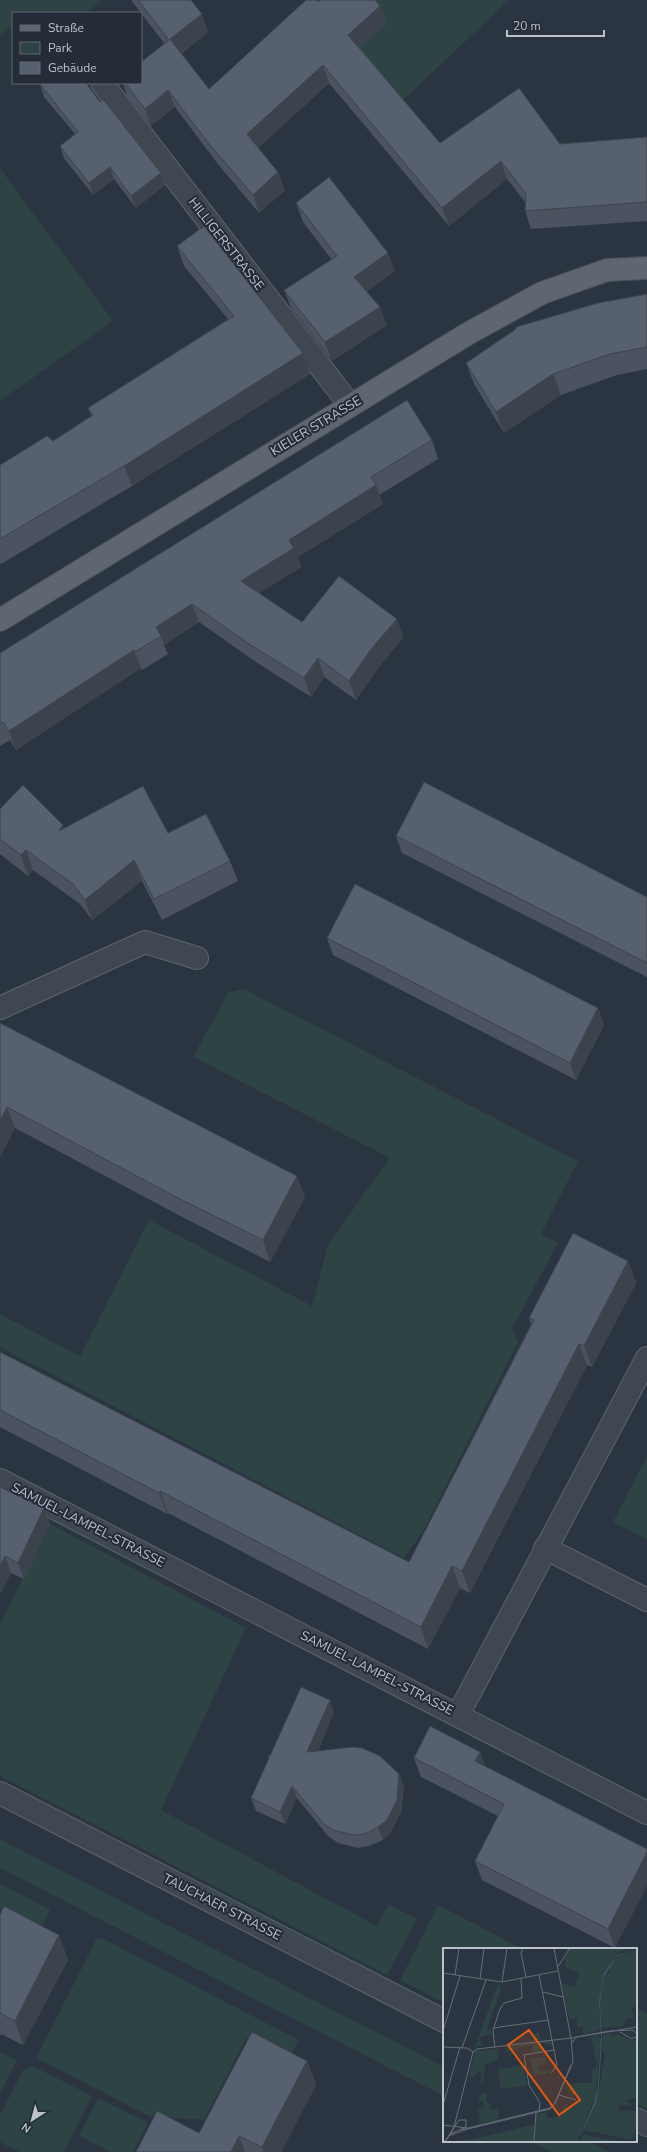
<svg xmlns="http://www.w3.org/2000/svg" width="647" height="2152" font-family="'Nunito Sans',sans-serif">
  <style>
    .green { fill: #2e4343 }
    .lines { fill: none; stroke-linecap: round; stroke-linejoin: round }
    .minor-casing { stroke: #5d656f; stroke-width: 24 }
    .major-casing { stroke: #48505b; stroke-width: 24 }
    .minor { stroke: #3f4751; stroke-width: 22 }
    .major { stroke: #5d6671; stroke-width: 22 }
    .tram { stroke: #616b78; stroke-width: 1 }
    .wall { fill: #4a535f }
    .shaded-wall { fill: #3c434d }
    .building { fill: #56606e; stroke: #3c434d }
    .labels { text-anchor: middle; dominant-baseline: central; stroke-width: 4; stroke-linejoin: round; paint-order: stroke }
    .street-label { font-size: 13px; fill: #bcc2cb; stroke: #232c37 }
    .inset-road { fill: none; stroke: #656d78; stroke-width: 1 }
    .view { fill: #e8590c; fill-opacity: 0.15; stroke: #e8590c; stroke-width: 2 }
    .inset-edge { fill: none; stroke: #bcc2cb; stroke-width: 2 }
  </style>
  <rect width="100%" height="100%" fill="#2b3541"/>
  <path class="green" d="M0,0h102l-17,13h-49l-2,-2 -4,2h-17v13l-13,9z
    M318,0h191l-106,100z
    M0,168l113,153 -113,80z
    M244,989l334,172 -37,73 17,9 -46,86 6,13 -96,191 -18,25 -404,-211v-33l80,42 69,-136 163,86 16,-62 62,-86 -197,-101 35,-64z
    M647,1456v83l-34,-17z
    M50,1524l196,104 -85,182 216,116 11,-22 29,15 -30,56 -387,-199v-152z
    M0,1839l444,228v29l-444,-228z
    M0,1884l50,26 -10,19 -40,-19z
    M438,1905l85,44h-79v54l-44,-23z
    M102,1938l197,102 -11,19 -42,-21 -42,82 -55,-4 -113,-58 60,-118z
    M636,2008l11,5v96l-11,-6z
    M0,2052l17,8 -17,34z
    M33,2066l59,30 -28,56h-44l-20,-10v-27l23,-45z
    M98,2098l50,25 -15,29h-23l-31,-16z
    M531,2141h57l22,11h-58z"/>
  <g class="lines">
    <g class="minor-casing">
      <path id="minor" d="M102,83l248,322
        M0,1008l145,-66 52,16
        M0,1480l647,333
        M545,1548l102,52
        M458,1715l189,-357
        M0,1793l444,228
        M636,2119l11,6"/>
    </g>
    <g class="major-casing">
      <path id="major" d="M0,620l469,-287 73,-40 65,-23 40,-2"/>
    </g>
    <use href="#minor" class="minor"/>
    <use href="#major" class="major"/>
    <path class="tram" d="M0,613l466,-285 73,-41 68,-23 40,-3
      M0,627l473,-290 72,-40 64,-21 38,-3"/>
  </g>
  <path class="wall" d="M131,0h60l17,32 -27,22 28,35 109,-87 62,4 6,18 -26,24 80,95 120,1 87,-7v84l-116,8 -6,-18v-9l-18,-23 -58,47 -120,-143 -71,65 20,24 7,18 -26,23 -42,-50 -42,-56 -24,19 -24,-30 -4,-13h18l23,-40z
    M40,84l60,18 61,71 4,12 -29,23 -22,-29 -21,16 -29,-37 -4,-12 15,-12 -31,-37z
    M296,203l99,68 -28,20 20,34 -55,36 -41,-53 -7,-18 48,-30 -29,-38z
    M177,246l133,128 -178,112 -131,78 -1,-1v-98l53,-24 38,-25 -3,-8 140,-89 -44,-53z
    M647,294v75l-30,6 -56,20 -57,38 -30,-49 -8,-21z
    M432,440l6,19 -59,36 4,9 -85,53 3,10 -42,26 43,29 95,-3 6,19 -24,29 -23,33 -32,-23 -13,20 -55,-35 -57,-40 -35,23 4,9 -26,16 -1,-2 -125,82 -6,-10 -10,6v-93z
    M0,809l63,16 2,4 103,4 62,28 8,20 -76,39 -20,-39 -50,39 -12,-16 -47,-34 -5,6 -28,-22z
    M396,836l251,61v80l-245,-124z
    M327,938l271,70 6,17 -28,55 -243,-125z
    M0,1023l305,174 -35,65 -82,-42 -173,-92 -15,29z
    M628,1261l8,22 -44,84 -5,-2 -117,228 -10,-5 -32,61 -260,-136 -1,1 -167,-87v-75l409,210 122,-238 -2,-6z
    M0,1487l50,37 -26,55 -13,-6 -11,21z
    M334,1712l-16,39 81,23 5,13 -3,25 -10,20 -8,8 -14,6 -11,2 -20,-5 -10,-7 -31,-38 -12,26 -29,-13 -5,-13 18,-39 -1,-3h2z
    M480,1752l5,14 162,83 -32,99 -133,-68 -7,-19 23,-45 -77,-39 -7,-19z
    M0,1915l59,20 9,25 -45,85 -22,-11 -1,2z
    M307,2061l9,24 -35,67h-145l63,-19z"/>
  <path class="shaded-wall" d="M380,6l6,18 -31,29 -7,-18z
    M202,14l6,18 -32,25 -6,-18z
    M323,65l6,18 -75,69 -7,-18z
    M168,90l7,17 -24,19 -6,-17z
    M501,161l6,18 -58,47 -7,-18z
    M110,167l4,12 -21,16 -4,-12z
    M278,172l7,18 -26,23 -6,-18z
    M161,173l4,12 -29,23 -5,-12z
    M388,253l7,18 -34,24 -7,-18z
    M380,307l7,18 -55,36 -7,-19z
    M303,353l7,21 -178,112 -8,-20z
    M553,374l8,21 -57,38 -8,-21z
    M376,485l7,19 -85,53 3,10 -53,33 -7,-19 48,-41z
    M192,604l7,18 -35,23 -3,-9 -5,-9z
    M397,619l6,19 -24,29 -23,33 -7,-19 23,-33z
    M134,650l7,18 -125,82 -7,-19z
    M318,658l6,19 -13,20 -7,-19z
    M63,825l8,21 -12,-15z
    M26,850l7,20 -5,6 -7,-21z
    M134,860l8,21 -50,39 -7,-20z
    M598,1008l6,17 -28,55 -6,-17z
    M7,1107l8,21 -15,29v-36z
    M297,1176l8,21 -35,65 -7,-22z
    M628,1261l8,22 -44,84 -8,-21z
    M579,1344l8,21 -117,228 -8,-22z
    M160,1491l8,22 -1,1 -8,-21z
    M44,1508l6,16 -26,55 -6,-16z
    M5,1556l6,17 -11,21v-28z
    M452,1566l8,22 -32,61 -7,-22z
    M330,1700l4,12 -22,52 -5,-12z
    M480,1752l7,19 -12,-10z
    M399,1774l5,13 -3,25 -10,20 -8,8 -5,-13z
    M292,1786l5,12 -12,26 -5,-12z
    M647,1852v34l-32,62 -7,-19z
    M59,1935l9,25 -45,85 -8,-24z
    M307,2061l9,24 -35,67h-18l-1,-5z
    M239,2136l6,16h-14z"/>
  <path class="building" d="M138,0h53l11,14 -32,25 39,50 97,-89h11l1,2 2,-2h55l5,6 -32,29 92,108 79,-55 41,56 87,-7v65l-122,9 1,-17 -25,-33 -59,47 -119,-143 -76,69 31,38 -25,23 -43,-50 -42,-55 -23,19 -20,-26h16v-21l28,-22z
    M42,83h44l14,19 3,-3 58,74 -30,23 -21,-29 -21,16 -29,-37 18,-14 -38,-48z
    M329,177l59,76 -34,24 26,30 -55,35 -41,-52 53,-34 -41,-53z
    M204,226l99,127 -179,113 -124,73v-74l47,-29 6,5 40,-26 -5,-7 146,-92 -57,-70z
    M647,294v53l-37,7 -57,20 -57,38 -30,-49 50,-34v-2l82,-24z
    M407,400l25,40 -61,37 5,8 -87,55 5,8 -53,33 61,41 37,-46 58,43 -25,29 -23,33 -31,-23 -14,20 -55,-34 -57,-40 -36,23 5,9 -26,16 -1,-2 -125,81 -6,-9 -3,2v-71z
    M424,782l223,115v66l-251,-127z
    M23,785l40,40 -4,6 84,-45 25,47 38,-19 24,47 -76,38 -20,-39 -49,40 -12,-16 -47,-34 -5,5 -21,-16v-30z
    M355,884l243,124 -28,55 -243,-125z
    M0,1023l297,153 -34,64 -83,-41 -173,-92 -7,14z
    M573,1233l55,28 -44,85 -5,-2 -117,227 -10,-5 -31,61 -261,-136 -1,2 -159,-83v-58l409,210 125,-242 -5,-2z
    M0,1487l44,21 -26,55 -13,-7 -5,10z
    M301,1687l29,13 -23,52 46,-5 9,1 18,8 19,18 -2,26 -10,20 -9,7 -13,7 -12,1 -20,-5 -10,-7 -31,-37 -12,26 -29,-14 18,-40 -1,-2h2z
    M430,1726l50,26 -5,9 172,88v3l-39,77 -133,-68 29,-57 -90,-46z
    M4,1906l55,29 -44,86 -15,-8v-98z
    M252,2032l55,29 -45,86 -23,-11 -8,16h-95l21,-41 42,22z"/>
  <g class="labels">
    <g class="street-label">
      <text transform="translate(226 244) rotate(52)">HILLIGERSTRASSE</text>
      <text transform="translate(316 426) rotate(-31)">KIELER STRASSE</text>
      <text transform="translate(88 1525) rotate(27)">SAMUEL-LAMPEL-STRASSE</text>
      <text transform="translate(377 1673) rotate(27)">SAMUEL-LAMPEL-STRASSE</text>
      <text transform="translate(222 1907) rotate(27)">TAUCHAER STRASSE</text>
    </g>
  </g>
  <g transform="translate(443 1948)">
    <rect width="194" height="194" fill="#2b3541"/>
    <path d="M128,0h57l-11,5 -13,20 -5,40 2,15 -4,3 -14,3v-8l-4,2 -3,-2 2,-9 -8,3 -9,-37 14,4 4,-15 -13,-4 -1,-10zM194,2v56l-5,2 2,10 -8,1 -3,7 -21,2 -2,-27 5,-27 5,-2 -1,-5 9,-11zM55,35l3,6 -14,40 4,1v4l-11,3 2,9 -7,1zM96,84l1,6h10l-50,8 33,-6 1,-6zM168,85l1,4 5,-3 15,7 5,-2v59l-12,2 8,6 -14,-1 -1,5 19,1 -1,19 -4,10 -49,-10 16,-40 6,-36 -3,-4 1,-16zM155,87l3,5 -5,54 -19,48h-42l2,-28 9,-2 1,6 15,-2 2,-10 10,2 6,-12 -12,-4 3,-9h21v-12l5,-6 -6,-29zM108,92l2,5 -12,-2 1,9 -9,1 -1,-8 -21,5 1,5 -3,1 2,-5 -7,1 3,-1 -3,-4zM56,101l-1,10 -13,6 -2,17h-3l2,-8 -3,-3 -7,7 -3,-1 6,-26zM106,108l-4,2 1,6 -7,1 1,6 8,-1 1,3 -15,3 -4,-17zM81,117l3,20 -26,4 -3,-20zM43,144l1,11h4l-1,5 2,2 6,-1 1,10 -18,5 -3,-15 6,-2 -1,-5 -5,-2 3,-6zM92,176l-1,18h-72l1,-3 7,1zM141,186l9,3 30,5h-43z" fill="#2e4343"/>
    <path d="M194,0l-20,8 -13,21 -4,24 2,39 -3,46 -3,17 -19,39 17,-39 4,-17 3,-49 -2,-36 5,-28 13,-18z" fill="#425468"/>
    <path class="inset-road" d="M80,0l-2,5 5,24M114,20l13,-20M0,25l59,9 56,-11M12,27l4,-27M96,27l18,90 -6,8M37,31l4,-31M59,34l5,-34M100,44l20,5M50,80l56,-8M0,83l17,-55M177,84l12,7 5,-3M129,95l4,-6 34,-6 23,-1 4,4M0,99l24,1 6,4M19,100l24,-68M52,100l-2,-18 7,-21 4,-6 18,-5 -1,-19M30,104l4,-3 94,-11 -17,-90M116,147l17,5M0,157l17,-58M96,164l1,-9 -11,-18 -5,-30 30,-5M0,177l24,3M11,179l19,-75M17,182l90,-22 5,-5 16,-38M5,188l20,-7 82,-20 5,-6 18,-41 -2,-24 66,-11M1,194l5,-6 1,-2 16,-7v-7h-7l-5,7 -1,3 -2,3 -1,1 -1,2 -4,6M2,194l9,-15M91,194l2,-29"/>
    <path class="view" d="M86,82l51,70 -21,15 -51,-70z"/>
    <rect width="194" height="194" class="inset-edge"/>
  </g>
  <rect x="12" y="12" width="130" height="72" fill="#232c37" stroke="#606872"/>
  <rect x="20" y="25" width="20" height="6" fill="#5d6671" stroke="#606872"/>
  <text x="48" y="32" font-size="12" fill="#bcc2cb">Straße</text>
  <rect x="20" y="42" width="20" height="12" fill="#2e4343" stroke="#606872"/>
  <text x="48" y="52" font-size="12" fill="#bcc2cb">Park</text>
  <rect x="20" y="62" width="20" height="12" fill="#56606e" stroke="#606872"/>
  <text x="48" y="72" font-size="12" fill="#bcc2cb">Gebäude</text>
  <g transform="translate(32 2120) rotate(216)" stroke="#232c37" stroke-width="3" paint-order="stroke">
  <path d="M0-3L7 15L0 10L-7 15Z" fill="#bcc2cb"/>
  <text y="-6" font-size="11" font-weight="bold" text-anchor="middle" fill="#bcc2cb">N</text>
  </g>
  <path d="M507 30v6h97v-6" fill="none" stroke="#bcc2cb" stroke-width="2"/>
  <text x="513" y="30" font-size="12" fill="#bcc2cb" stroke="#232c37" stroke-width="3" paint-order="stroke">20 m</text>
</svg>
